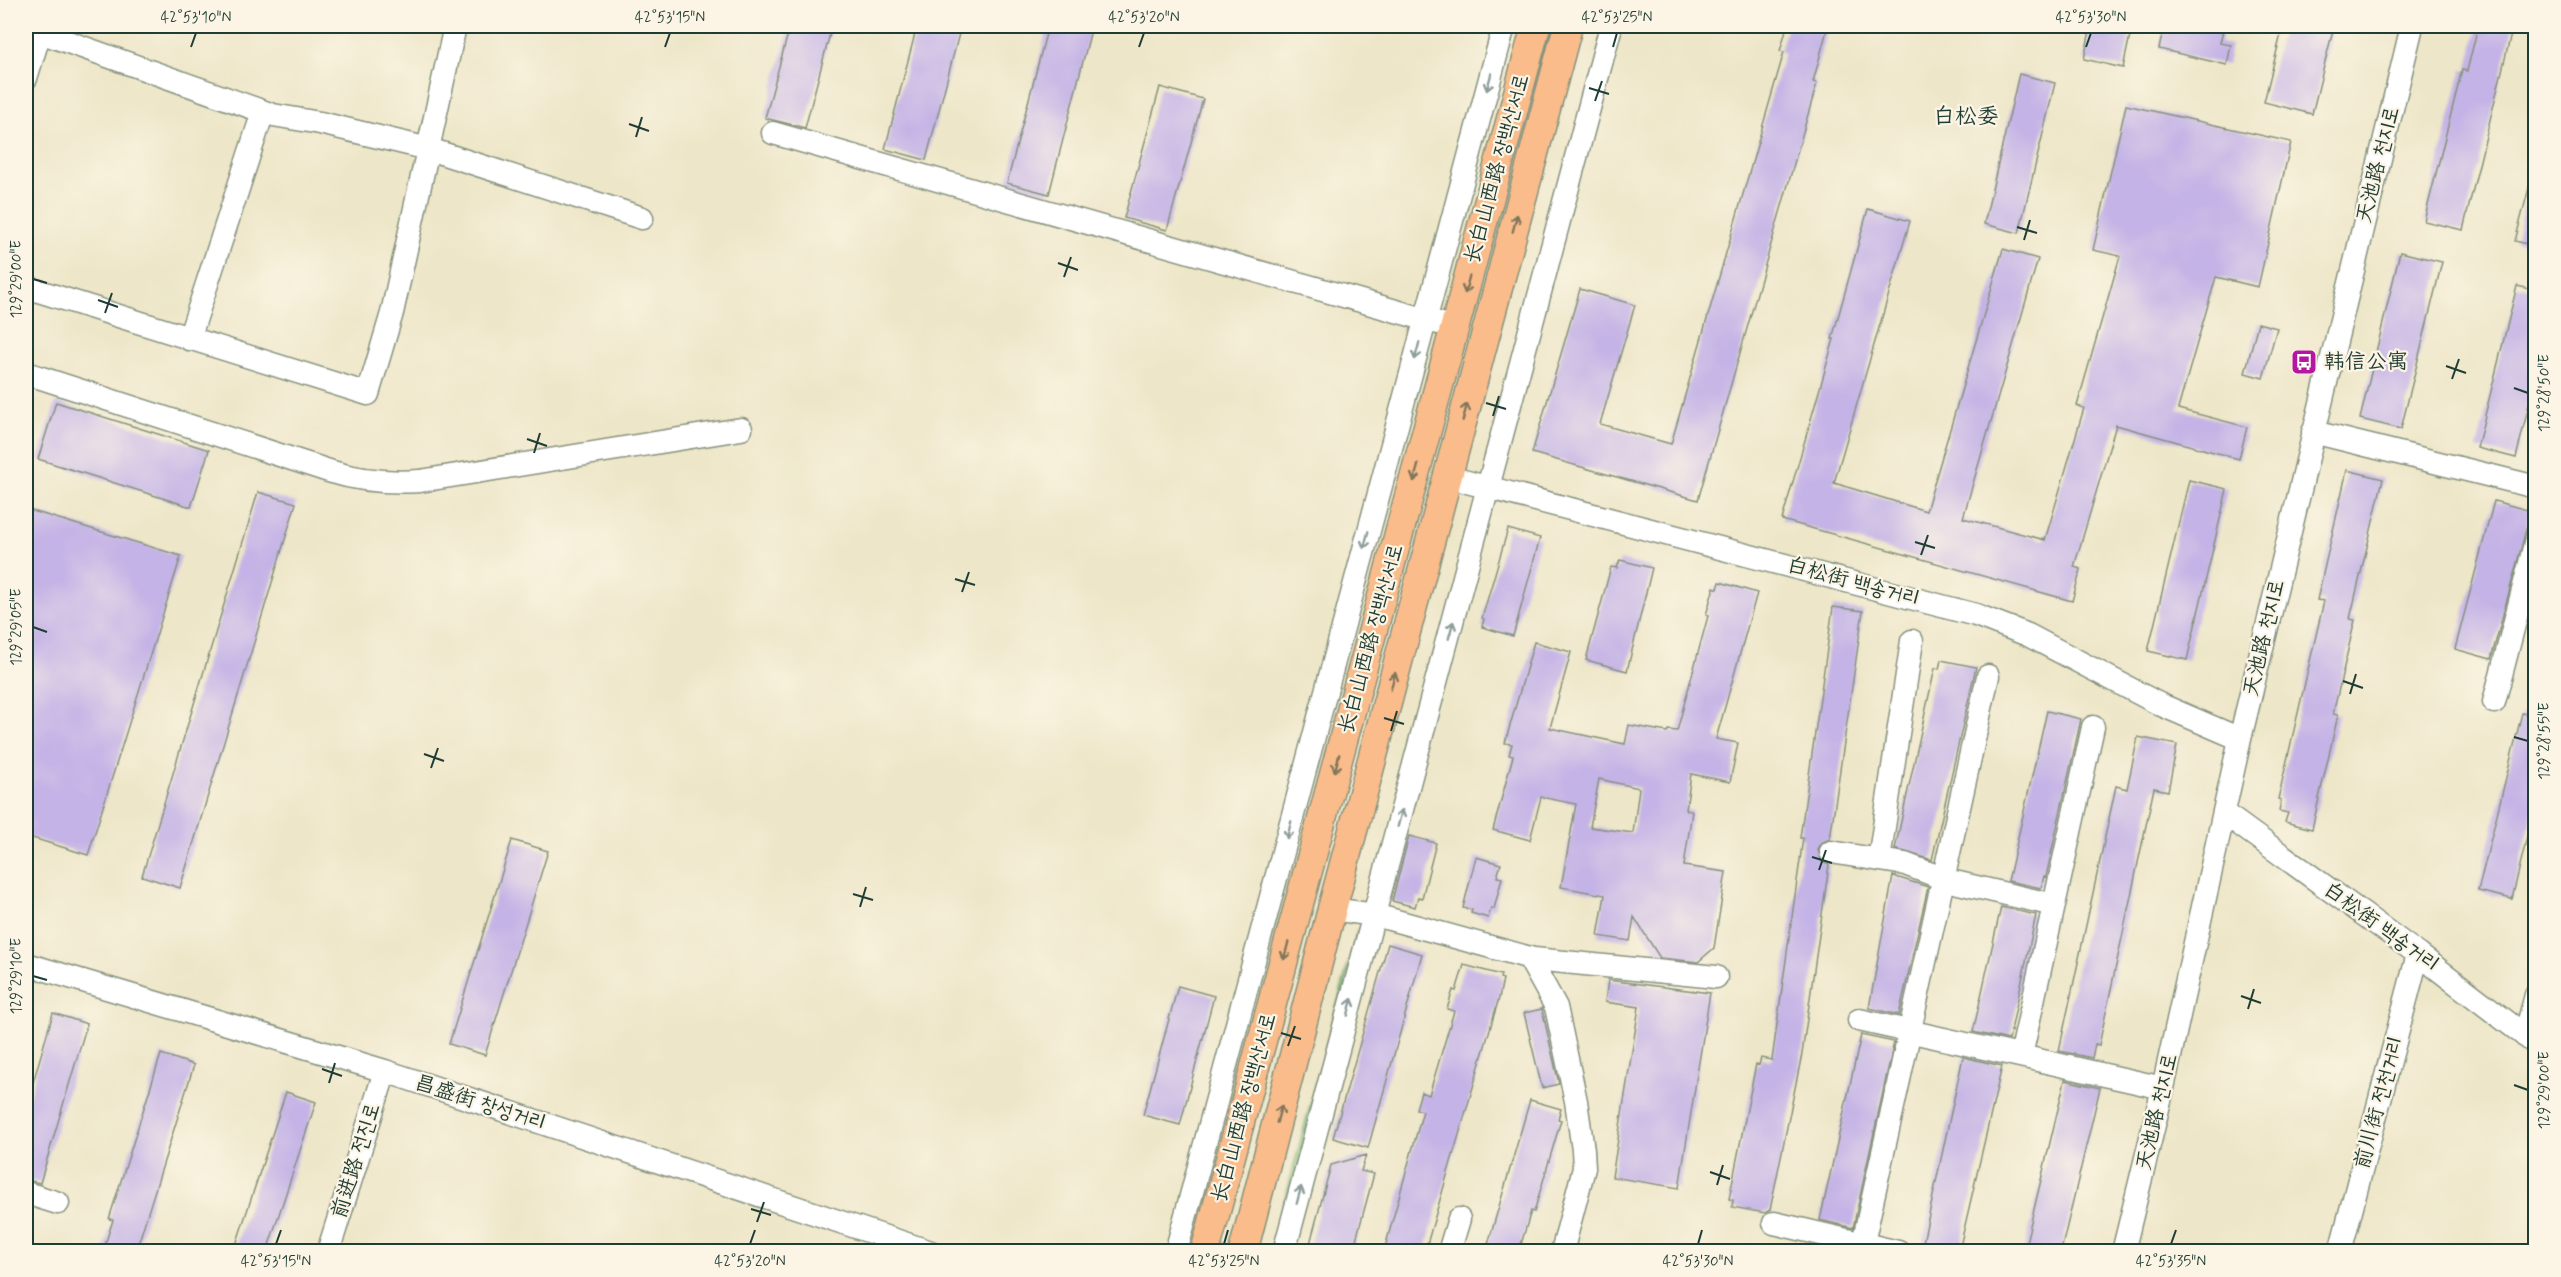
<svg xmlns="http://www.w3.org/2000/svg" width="2561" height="1277" font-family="Mynerve,'LXGW WenKai TC','Poor Story',sans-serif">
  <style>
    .green { fill: #90d48d; stroke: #588860; stroke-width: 1.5 }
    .building { fill: #c4b3e6; fill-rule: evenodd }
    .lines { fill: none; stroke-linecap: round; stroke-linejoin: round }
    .minor-casing { stroke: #86927e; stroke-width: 25 }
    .major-casing { stroke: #86927e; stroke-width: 31 }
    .minor { stroke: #fff; stroke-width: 22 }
    .major { stroke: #f9bc8a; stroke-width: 28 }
    .oneway { stroke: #8f9e9a }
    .oneway2 { stroke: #81765b }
    .ticks { fill: none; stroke: #1f3d34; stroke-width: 2 }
    .labels { text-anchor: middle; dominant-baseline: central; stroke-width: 4.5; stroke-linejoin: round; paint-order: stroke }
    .street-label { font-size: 21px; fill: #1f3d34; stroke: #fcf5e5 }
    .poi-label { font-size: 21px; fill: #1f3d34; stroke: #fcf5e5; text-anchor: start }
    .neighbourhood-label { font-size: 22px; fill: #1f3d34; stroke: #fcf5e5 }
    .neatline { fill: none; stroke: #1f3d34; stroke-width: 2 }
    .ticks-label { font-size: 15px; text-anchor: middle; fill: #1f3d34 }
  </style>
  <rect width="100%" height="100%" fill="#fcf5e5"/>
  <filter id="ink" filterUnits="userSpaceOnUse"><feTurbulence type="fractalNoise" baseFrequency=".0167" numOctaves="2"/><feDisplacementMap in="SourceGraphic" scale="12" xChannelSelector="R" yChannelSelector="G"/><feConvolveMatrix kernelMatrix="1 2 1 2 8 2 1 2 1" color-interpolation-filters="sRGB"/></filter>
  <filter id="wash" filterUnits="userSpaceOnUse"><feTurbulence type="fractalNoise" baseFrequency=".008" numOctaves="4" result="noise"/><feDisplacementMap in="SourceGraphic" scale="24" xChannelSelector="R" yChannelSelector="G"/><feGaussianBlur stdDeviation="1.35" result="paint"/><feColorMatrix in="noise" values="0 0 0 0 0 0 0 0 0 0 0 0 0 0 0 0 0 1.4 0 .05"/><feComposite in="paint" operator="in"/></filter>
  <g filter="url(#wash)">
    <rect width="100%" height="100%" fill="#ede6c8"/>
    <path class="green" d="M1360,929l-82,322 -7,1 86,-320z"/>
    <g id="blocks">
      <path class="building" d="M790,26h42l-27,102 -40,-10z
        M917,26h44l-35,134 -41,-11z
        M1048,26h44l-43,168 -42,-11z
        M1787,26h41l-15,56 4,1 -119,417 -166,-47 48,-164 55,16 -35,119 71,20 113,-392 -4,-1z
        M2091,26h41l-9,42 -39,-9z
        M2164,26h60l-4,17 11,2 -4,20 -68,-16z
        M2283,26h51l-22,88 -48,-12z
        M2478,26h35l-50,204 -39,-9 38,-151 5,1z
        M2019,74l36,9 -36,150 -35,-9z
        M1160,87l43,12 -36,131 -43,-12z
        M2126,105l165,37 -33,145 -42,-10 -38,132 69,18 -8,32 -123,-34 -42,142 7,2 -9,32 -290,-81 52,-181h-2l36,-130 42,12 -76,262 92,28 77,-262 35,10 -75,259 82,22 39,-132 -7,-2 43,-150 -27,-6z
        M2530,184l5,1v61l-20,-5z
        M2400,252l42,10 -41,167 -41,-10z
        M2517,286l18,4v90l-19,78 -39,-10z
        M2258,323l19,5 -14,50 -18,-5z
        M56,402l153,48 -18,57 -153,-48z
        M2347,470l36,9 -33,140 5,1 -22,94 5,1 -26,114 -27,-7 3,-9 -9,-2 2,-11 -3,-1 46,-198 -7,-1z
        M2189,480l38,9 -40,171 -39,-9z
        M258,492l38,11 -116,385 -38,-12z
        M2494,501l37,10 -40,148 -36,-10z
        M26,509l155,47 -93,299 -62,-19z
        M1508,529l32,9 -27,98 -31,-9 2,-8 -2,-1z
        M1620,560l32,8 -25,103 -41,-11 25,-93 6,1z
        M1720,582l37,11 -41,146 22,4 -8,39 -39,-8 -5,36 6,1 -8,55 42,6 -12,76 -16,14 -38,-4 -26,-41 -4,24 -32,-5 7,-41 -44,-8 15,-83 -35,-7 -11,43 -37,-10 20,-74 -4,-1 3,-11 -7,-1 29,-101 37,10 -21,76 75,16 4,-19 38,7 1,-2 9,1 31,-115 -2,-1 8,-28 4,2zM1599,779l40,9 -6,45 -43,-6z
        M1833,607l30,4 -33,228 -9,4 -3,7 4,12 7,3 -27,189 -32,156 -5,3 -33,-6 1,-7 -4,-1 27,-135 3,1 2,-7 11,2 31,-222h-3z
        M1941,660l35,7 -44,193 -37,-11 40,-181 4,1z
        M2047,711l34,8 -35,158 -2,-1 -3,12 -33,-7z
        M2522,713l13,3v87l-23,96 -34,-8z
        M2138,737l39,8 -9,46 -14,-3 -55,257 -4,-1 -3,14 -33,-7 57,-265 11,3z
        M1409,836l27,7 -14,55 -4,-1 -3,10 -23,-6z
        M512,840l36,11 -63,204 -36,-11z
        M1476,857l25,7 -4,13 5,1 -8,31 -3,-1 -3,10 -17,-5 1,-3 -9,-2z
        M1893,876l35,11 -29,128 -30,-7z
        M2001,907l35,8 -27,125 -36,-8z
        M1388,944l34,10 -54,194 -35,-10z
        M1464,965l37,10 -1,3 3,1 -4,19 -74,253h-41l39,-140 -7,-2 5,-17 8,3 25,-84 -7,-2 6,-19 3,1z
        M1608,980l102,13 -31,195 -67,-11 27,-170 -34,-5z
        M1178,986l36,10 -34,129 -37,-10z
        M1542,1009l17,75 -17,4 -18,-75z
        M53,1013l34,11 -47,159 -14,-3v-73z
        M1861,1035l33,7 -41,186 -33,-8z
        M161,1054l33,11 -58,186h-33l10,-31 -4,-1z
        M1963,1057l39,9 -43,185h-15l-22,-4z
        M2065,1080l35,8 -39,163h-37z
        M286,1092l30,10 -49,149h-33z
        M1530,1100l31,9 -3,10 3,1 -27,92 -3,-1 -12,40h-33z
        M1366,1155l-5,16 13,3 -21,77h-45l23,-86z"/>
    </g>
  </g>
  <g filter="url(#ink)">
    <use href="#blocks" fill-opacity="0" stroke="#86927e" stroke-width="1.5"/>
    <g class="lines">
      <g class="minor-casing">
        <path id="minor" d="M40,32l233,83 47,8 109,26 213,69
          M26,78l16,-52
          M773,133l665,190
          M26,287l342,107 24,-81 63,-287
          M189,339l74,-227
          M26,373l306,99c30,9 57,11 88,9l321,-52
          M2313,432l223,55
          M1448,477l528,138 52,20 131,69 81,35
          M2494,702l42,-162
          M2224,813l194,141 118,90
          M1831,852l74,12 45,17 104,24
          M1879,860l33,-219
          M1332,909l43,6 159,44 182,18
          M1529,958l27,49 20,94 7,49 1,18 -22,84
          M26,964l359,107 546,181
          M1859,1020l304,68
          M2525,1036l11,-41
          M2021,1056l72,-329
          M26,1193l32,10
          M1774,1223l124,29
          M1863,1243l125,-567
          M328,1252l57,-181
          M1176,1252l328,-1226
          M1284,1252l327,-1226
          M1449,1252l10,-33
          M2123,1252l40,-164 77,-349 172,-713
          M2340,1252l78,-298"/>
      </g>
      <g class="major-casing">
        <path id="major" d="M1205,1252l331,-1226
          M1243,1252l89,-343 236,-883"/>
      </g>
      <use href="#minor" class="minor"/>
      <use href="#major" class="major"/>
    </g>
    <defs><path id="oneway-shaft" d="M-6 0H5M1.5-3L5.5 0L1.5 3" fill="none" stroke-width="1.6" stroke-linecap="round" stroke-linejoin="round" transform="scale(1.5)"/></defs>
    <g class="oneway">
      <use href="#oneway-shaft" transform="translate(1489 82) rotate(105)"/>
      <use href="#oneway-shaft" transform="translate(1417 351) rotate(105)"/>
      <use href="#oneway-shaft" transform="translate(1366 540) rotate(105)"/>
      <use href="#oneway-shaft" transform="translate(1451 630) rotate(-75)"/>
      <use href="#oneway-shaft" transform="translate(1400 818) rotate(-75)"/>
      <use href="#oneway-shaft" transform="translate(1289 830) rotate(105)"/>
      <use href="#oneway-shaft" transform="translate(1350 1007) rotate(-75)"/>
      <use href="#oneway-shaft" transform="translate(1299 1195) rotate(-75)"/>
    </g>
    <g class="oneway2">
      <use href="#oneway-shaft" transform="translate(1515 223) rotate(-75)"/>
      <use href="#oneway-shaft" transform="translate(1467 285) rotate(105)"/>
      <use href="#oneway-shaft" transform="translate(1465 412) rotate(-75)"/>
      <use href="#oneway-shaft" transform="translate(1416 473) rotate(105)"/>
      <use href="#oneway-shaft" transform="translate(1393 681) rotate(-75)"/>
      <use href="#oneway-shaft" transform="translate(1337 763) rotate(105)"/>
      <use href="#oneway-shaft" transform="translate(1286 951) rotate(105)"/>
      <use href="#oneway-shaft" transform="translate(1279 1114) rotate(-75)"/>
    </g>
  </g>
  <path class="ticks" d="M191,47l5,-14M665,47l5,-14M1139,47l5,-14M1613,47l4,-14M2086,47l5,-14M1589,88l20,6M1595,101l7,-20M629,124l20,7M636,137l6,-20M2017,227l20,6M2024,240l6,-20M1058,263l20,7M1064,277l7,-20M33,279l14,4M98,300l20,7M105,313l7,-20M2446,366l20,7M2452,379l7,-20M2514,388l14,5M1486,403l20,6M1493,416l6,-20M527,439l20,7M534,453l6,-20M1915,542l20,6M1921,555l7,-20M955,579l20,6M962,592l7,-20M33,627l14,5M2343,681l20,7M2350,694l6,-20M1384,718l20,6M1391,731l6,-20M2514,737l14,4M424,754l20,7M431,768l7,-20M1812,857l20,6M1819,870l7,-20M853,894l20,6M860,907l6,-20M33,976l14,4M2241,996l20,7M2248,1009l6,-20M1281,1033l20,6M1288,1046l7,-20M322,1069l20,7M329,1083l6,-20M2514,1085l14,5M1710,1172l20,7M1717,1185l6,-20M751,1209l20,6M757,1222l7,-20M276,1244l5,-14M750,1244l5,-14M1224,1244l4,-14M1698,1244l4,-14M2171,1244l5,-14"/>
  <defs>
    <g id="bus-square" transform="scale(1.35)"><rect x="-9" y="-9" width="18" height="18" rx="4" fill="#b5179e" stroke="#fcf5e5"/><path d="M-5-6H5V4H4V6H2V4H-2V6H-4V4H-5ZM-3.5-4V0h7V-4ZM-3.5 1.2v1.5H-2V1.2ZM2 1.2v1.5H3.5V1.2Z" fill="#fff"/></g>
  </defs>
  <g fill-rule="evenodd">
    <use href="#bus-square" x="2304" y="362"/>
  </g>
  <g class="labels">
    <g class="street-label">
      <text transform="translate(2378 165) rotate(-76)">天池路 천지로</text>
      <text transform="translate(1497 169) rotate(-75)">长白山西路 장백산서로</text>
      <text transform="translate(1853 582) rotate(15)">白松街 백송거리</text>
      <text transform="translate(2264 638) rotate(-77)">天池路 천지로</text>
      <text transform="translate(1371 639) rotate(-75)">长白山西路 장백산서로</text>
      <text transform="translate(2381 927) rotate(36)">白松街 백송거리</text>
      <text transform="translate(480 1103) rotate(18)">昌盛街 창성거리</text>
      <text transform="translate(2379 1103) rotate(-75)">前川街 전천거리</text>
      <text transform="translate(1244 1108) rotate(-75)">长白山西路 장백산서로</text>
      <text transform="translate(2157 1112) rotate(-77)">天池路 천지로</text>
      <text transform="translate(356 1161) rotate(-73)">前进路 전진로</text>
    </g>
    <g class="poi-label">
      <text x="2324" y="362">韩信公寓</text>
    </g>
    <g class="neighbourhood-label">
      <text x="1966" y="117">白松委</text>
    </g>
  </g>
  <rect width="2561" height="1277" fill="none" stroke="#fcf5e5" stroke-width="66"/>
  <rect x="33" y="33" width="2495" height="1211" class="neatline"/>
  <g class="ticks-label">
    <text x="196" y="22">42°53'10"N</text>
    <text x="670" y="22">42°53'15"N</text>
    <text x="1144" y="22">42°53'20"N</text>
    <text x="1617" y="22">42°53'25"N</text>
    <text x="2091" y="22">42°53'30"N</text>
    <text transform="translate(16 279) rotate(-90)" y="5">129°29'00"E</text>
    <text transform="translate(2544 393) rotate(-90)" y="5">129°28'50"E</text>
    <text transform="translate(16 627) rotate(-90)" y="5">129°29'05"E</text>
    <text transform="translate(2544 741) rotate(-90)" y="5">129°28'55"E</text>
    <text transform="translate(16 976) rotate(-90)" y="5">129°29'10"E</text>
    <text transform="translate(2544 1090) rotate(-90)" y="5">129°29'00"E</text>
    <text x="276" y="1266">42°53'15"N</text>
    <text x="750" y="1266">42°53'20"N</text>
    <text x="1224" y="1266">42°53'25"N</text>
    <text x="1698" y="1266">42°53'30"N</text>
    <text x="2171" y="1266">42°53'35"N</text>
  </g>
</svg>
